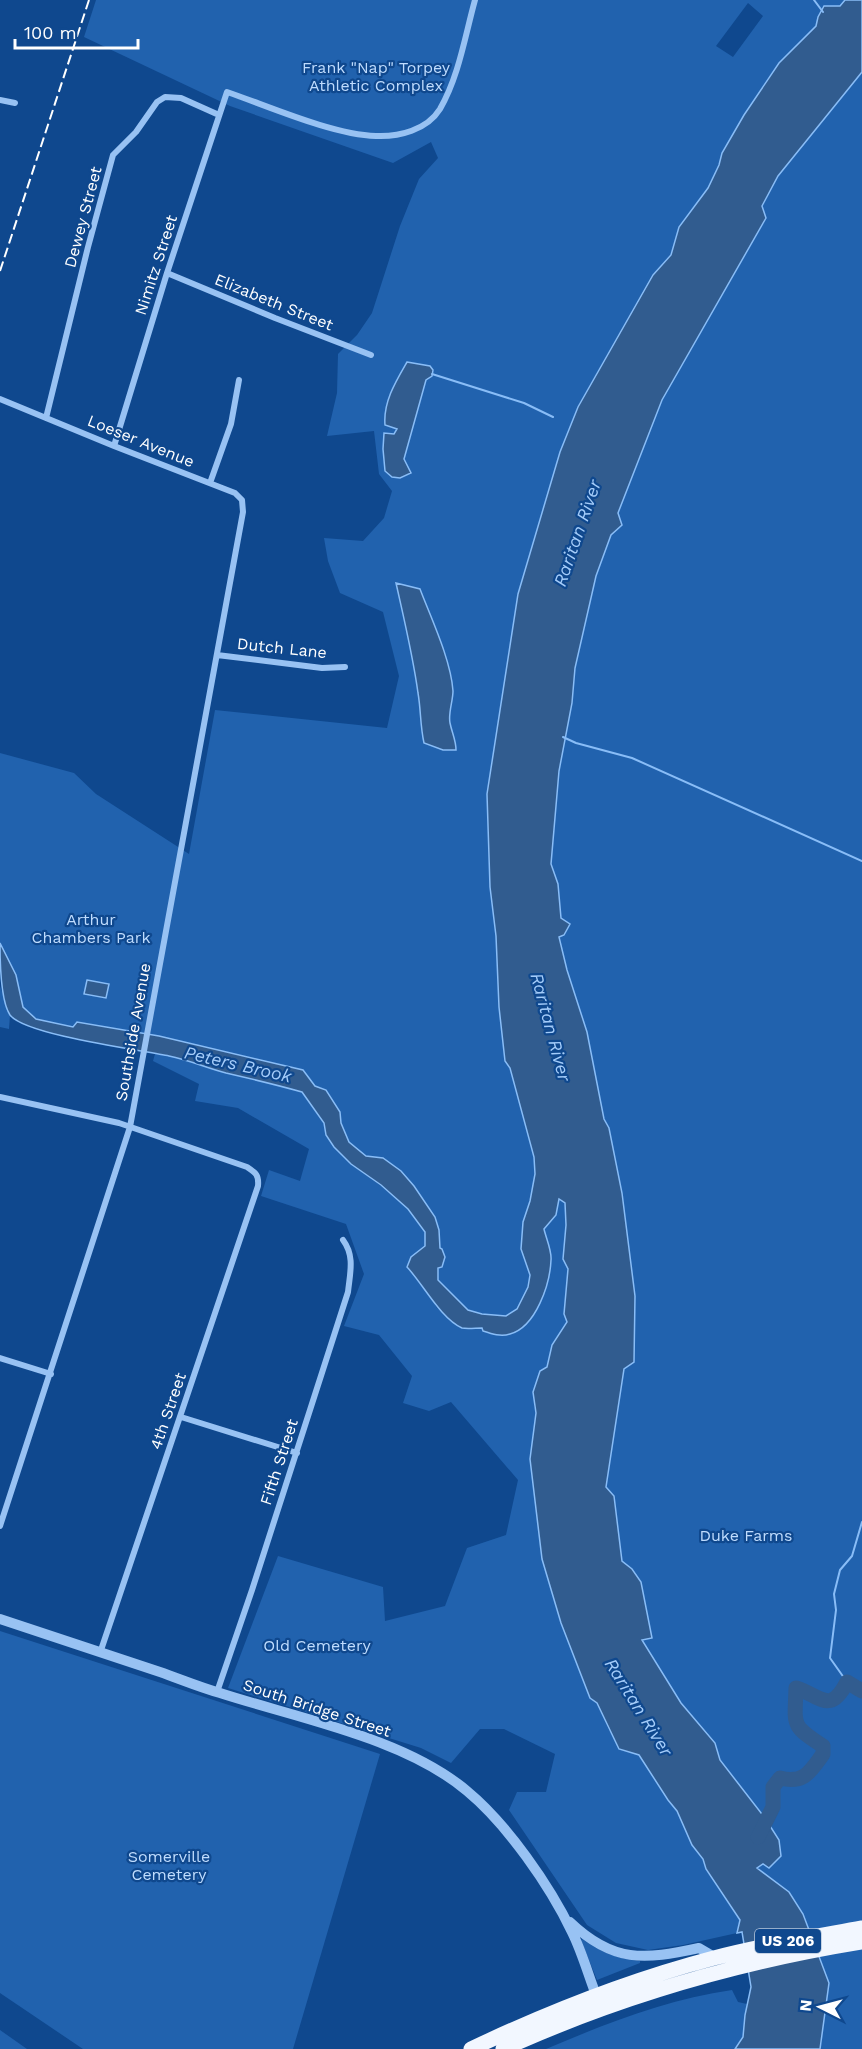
<svg xmlns="http://www.w3.org/2000/svg" width="862" height="2049" font-family="'Work Sans',sans-serif">
  <style>
    .green { fill: #2162ae; fill-rule: evenodd }
    .water { fill: #315c8f; stroke: #89bdf7; stroke-width: 1.5 }
    .lines { fill: none; stroke-linecap: round; stroke-linejoin: round }
    .stream { stroke: #89bdf7; stroke-width: 2 }
    .river { stroke: #315c8f; stroke-width: 15 }
    .minor { stroke: #98c2f3; stroke-width: 6 }
    .tertiary { stroke: #98c2f3; stroke-width: 10 }
    .trunk { stroke: #f2f7ff; stroke-width: 15 }
    .rail { stroke: #fff; stroke-width: 2; stroke-dasharray: 10 4.5; stroke-linecap: butt }
    .labels { text-anchor: middle; dominant-baseline: central; stroke-width: 4.5; stroke-linejoin: round; paint-order: stroke }
    .shield { fill: #0f488e; stroke: #b7c8dd; stroke-width: 1.5 }
    .shield-label { font-size: 15px; font-weight: bold; fill: #fff }
    .park-label { font-size: 16px; fill: #bfdcfe; stroke: #0f488e }
    .street-label { font-size: 16px; fill: #fff; stroke: #0f488e }
    .water-label { font-size: 18px; font-style: italic; fill: #a4ccfa; stroke: #0f488e }
  </style>
  <rect width="100%" height="100%" fill="#0f488e"/>
  <path class="green" d="M96,0h749l-5,6 -17,1 -5,10 -2,9 -37,37 -57,90 -3,12 -11,23 -29,39 -8,28 -19,20 -74,131 -18,46 -42,142 -31,200 3,93 6,49 3,71 6,54 5,7 24,89 1,17 -5,27 -7,21 -2,27 9,26 -2,12 -11,22 -11,7 -24,-2 -14,-4 -30,-30 1,-50 -25,-44 -31,-28 -17,-1 -17,-15 -8,-19 -1,-11 -14,-22 -11,-4 -12,-16 -144,-34 -82,-14 -4,5 -37,-8 -13,-12 -7,-32 -16,-32v-190l74,20 22,21 93,60 26,-144 172,18 12,-52 -16,-64 -43,-19 -12,-32 -4,-23 39,3 21,-23 8,-27 -13,-17 -5,-43 -47,5 10,-43 1,-39 19,-19 15,-22 28,-87 19,-47 19,-21 -7,-16 -38,21 -163,-57 -146,-69zM748,3l15,13 -30,41 -17,-11zM430,366l3,4 -1,6 -6,4 -22,79 -12,18 -7,-6 -2,-22 2,-16 10,1z
    M862,72v1977h-42l2,-9 -19,-126 -14,-22 -33,-24 7,-4 2,-46 -45,-58 -5,-17 -34,-40 -39,-64 10,-1 -20,-69 -10,-8 -8,-65 -8,-9 18,-118 9,-41 2,-32 -13,-103 -13,-65 -5,-9 -17,-87 -20,-62 -8,-34 5,-1 -3,-16 -3,-35 -7,-20 8,-93 13,-68 3,-35 21,-92 15,-41 11,-10 -4,-12 44,-113 104,-181 -4,-12 16,-31z
    M0,986l10,29 -1,14 -9,-2z
    M155,1054l15,2 57,17 75,19 22,32 2,11 8,12 17,17 30,22 27,23 17,23v14l-14,11 -4,10 19,22 11,19 26,20h19l30,6 39,-75 -7,-30 12,-14 3,-17 6,5 1,22 -3,34 5,10 -4,45 3,8 -15,23 -5,22 -13,38 2,8 -6,46 12,100 19,64 29,75 7,5 12,27 30,25 29,45 9,10 15,35 11,14 3,10 34,51 -3,13 -54,12 -35,5 -32,-7 -29,-18 -78,-115 8,-18h29l9,-38 -51,-25h-24l-29,34 -30,-15 -193,-60 50,-132 105,31 2,34 60,-15 22,-58 39,-13 12,-55 -67,-78 -22,9 -26,-8 9,-27 -33,-41 -35,-9 20,-52 -18,-50 -85,-28 8,-26 31,11 9,-32 -71,-41 -43,-7 4,-17 -46,-23z
    M0,1631l380,123 -87,295h-210l-83,-56z
    M582,1939c19,13 35,20 58,22v2l-43,17 -16,-40z
    M732,1990l6,12 9,2 -4,33 -8,12h-189c59,-25 121,-50 186,-59z
    M0,2030l27,19h-27z"/>
  <path class="water" d="M845,0h17v72l-84,104 -16,30 4,12 -104,182 -44,113 4,12 -11,10 -15,41 -21,92 -3,35 -13,68 -8,93 7,20 3,34 9,6 -6,11 -5,2 8,33 20,62 17,87 5,9 13,65 13,103 -1,66 -10,7 -18,118 8,9 8,65 10,8 9,13 11,56 -10,2 39,63 34,40 5,17 45,58 14,22 2,16 -12,12 -6,-4 -6,4 32,24 14,22 26,69 -9,66h-85l8,-12 2,-22 6,-28 -9,-55 -5,1 3,-13 -34,-51 -3,-10 -11,-14 -15,-34 -9,-11 -29,-45 -20,-6 -22,-46 -7,-5 -29,-75 -19,-64 -12,-100 6,-46 -3,-21 7,-21 7,-4 5,-22 15,-23 -3,-8 4,-45 -5,-10 3,-34 -1,-22 -6,-4 -3,16 -12,14c2,9 8,22 7,31 -1,24 -15,67 -41,74 -9,3 -18,0 -27,-3l-1,-3c-6,0 -15,1 -20,0 -21,-9 -39,-44 -55,-61l4,-10 14,-11v-14l-17,-23 -27,-24 -30,-21 -17,-17 -8,-12 -2,-12 -22,-31c-25,-7 -50,-13 -76,-19 -19,-5 -37,-13 -57,-17 -29,-6 -144,-21 -159,-41 -10,-15 -10,-54 -10,-72l16,32 7,32 13,12 37,8 4,-5 82,14 144,34 12,16 11,4 14,22 1,11 8,19 17,14 17,2 18,13 13,15 21,31 4,13 1,18 2,1 3,8 -3,10 -4,1v12l30,30 14,4 24,2 11,-7 11,-22 2,-12 -9,-26 2,-27 7,-21 5,-27 -1,-17 -24,-89 -5,-7 -6,-54 -3,-71 -6,-49 -3,-93 31,-200 42,-142 18,-45 75,-132 18,-20 8,-28 29,-39 11,-23 3,-12 22,-38 35,-52 37,-37 2,-9 6,-11h16z
    M407,362l23,4 3,4 -1,6 -6,4 -22,79 7,14 -11,5 -8,-1 -7,-6 -2,-22 1,-16 10,1 3,-5 -12,-4c-2,-23 11,-44 22,-63z
    M396,583l24,6c11,29 31,71 33,102 0,10 -5,22 -3,32 2,10 6,17 6,27h-13l-19,-7c-4,-18 -3,-33 -6,-50 -5,-37 -14,-74 -22,-110z
    M87,980l22,4 -3,14 -22,-4z"/>
  <g class="lines">
    <path class="stream" d="M814,0l9,12
      M432,374l92,29 29,14
      M563,737l13,6 56,15 230,103
      M847,1682l-17,-24 6,-48 -2,-16 6,-24 12,-14 10,-34"/>
    <path class="river" d="M758,1837l15,-30v-20l7,-9c24,6 30,-6 43,-24v-8c-33,-21 -28,-21 -27,-58 25,8 34,27 51,-6l15,9"/>
    <path class="minor" d="M0,100l15,3
      M167,273l108,45 96,37
      M0,399l114,47 121,47 7,7 1,12 -113,615 -130,399
      M46,418l42,-171 25,-92 23,-23 21,-30 8,-5 16,1 38,17
      M114,446l53,-173 60,-181c41,14 106,43 149,44 23,1 51,-6 64,-27 19,-33 25,-73 35,-109
      M210,483l21,-59 8,-44
      M217,655l105,13 23,-1
      M0,1097l119,26 128,44c9,6 12,8 11,19l-158,467
      M0,1358l51,16
      M181,1417l116,36
      M217,1692l35,-102 96,-298c2,-19 7,-36 -5,-52"/>
    <path class="tertiary" d="M0,1619c53,18 107,35 160,53 20,7 39,15 60,21 77,25 185,45 247,98 40,33 83,95 105,141 11,22 17,46 26,68
      M570,1922c43,41 74,38 129,26l17,10"/>
    <path class="trunk" d="M471,2049c78,-37 159,-69 243,-91 49,-13 99,-21 148,-30
      M503,2049c115,-52 235,-87 359,-107"/>
    <path class="rail" d="M0,271l89,-271"/>
  </g>
  <g class="labels">
    <rect class="shield" x="755" y="1929" width="66" height="24" rx="4.5"/>
    <g class="shield-label">
      <text x="788" y="1941">US 206</text>
    </g>
    <g class="park-label">
      <text x="376" y="67">Frank "Nap" Torpey<tspan x="376" dy="18">Athletic Complex</tspan></text>
      <text x="91" y="919">Arthur<tspan x="91" dy="18">Chambers Park</tspan></text>
      <text x="746" y="1535">Duke Farms</text>
      <text x="317" y="1645">Old Cemetery</text>
      <text x="169" y="1856">Somerville<tspan x="169" dy="18">Cemetery</tspan></text>
    </g>
    <g class="street-label">
      <text transform="translate(83 217) rotate(-75)">Dewey Street</text>
      <text transform="translate(156 265) rotate(-72)">Nimitz Street</text>
      <text transform="translate(274 302) rotate(22)">Elizabeth Street</text>
      <text transform="translate(141 441) rotate(22)">Loeser Avenue</text>
      <text transform="translate(282 648) rotate(6)">Dutch Lane</text>
      <text transform="translate(133 1032) rotate(-80)">Southside Avenue</text>
      <text transform="translate(168 1411) rotate(-71)">4th Street</text>
      <text transform="translate(279 1462) rotate(-72)">Fifth Street</text>
      <text transform="translate(317 1708) rotate(18)">South Bridge Street</text>
    </g>
    <g class="water-label">
      <text transform="translate(577 533) rotate(-71)">Raritan River</text>
      <text transform="translate(551 1027) rotate(75)">Raritan River</text>
      <text transform="translate(238 1064) rotate(13)">Peters Brook</text>
      <text transform="translate(639 1707) rotate(58)">Raritan River</text>
    </g>
  </g>
  <g transform="translate(820 2007) rotate(276)" stroke="#0f488e" stroke-width="4.5" paint-order="stroke">
  <path d="M0-4.5L10 22L0 15L-10 22Z" fill="#ffffff"/>
  <text y="-9" font-size="16" font-weight="bold" text-anchor="middle" fill="#ffffff">N</text>
  </g>
  <path d="M15 39v9h123v-9" fill="none" stroke="#ffffff" stroke-width="3"/>
  <text x="24" y="39" font-size="18" fill="#ffffff" stroke="#0f488e" stroke-width="4.5" paint-order="stroke">100 m</text>
</svg>
